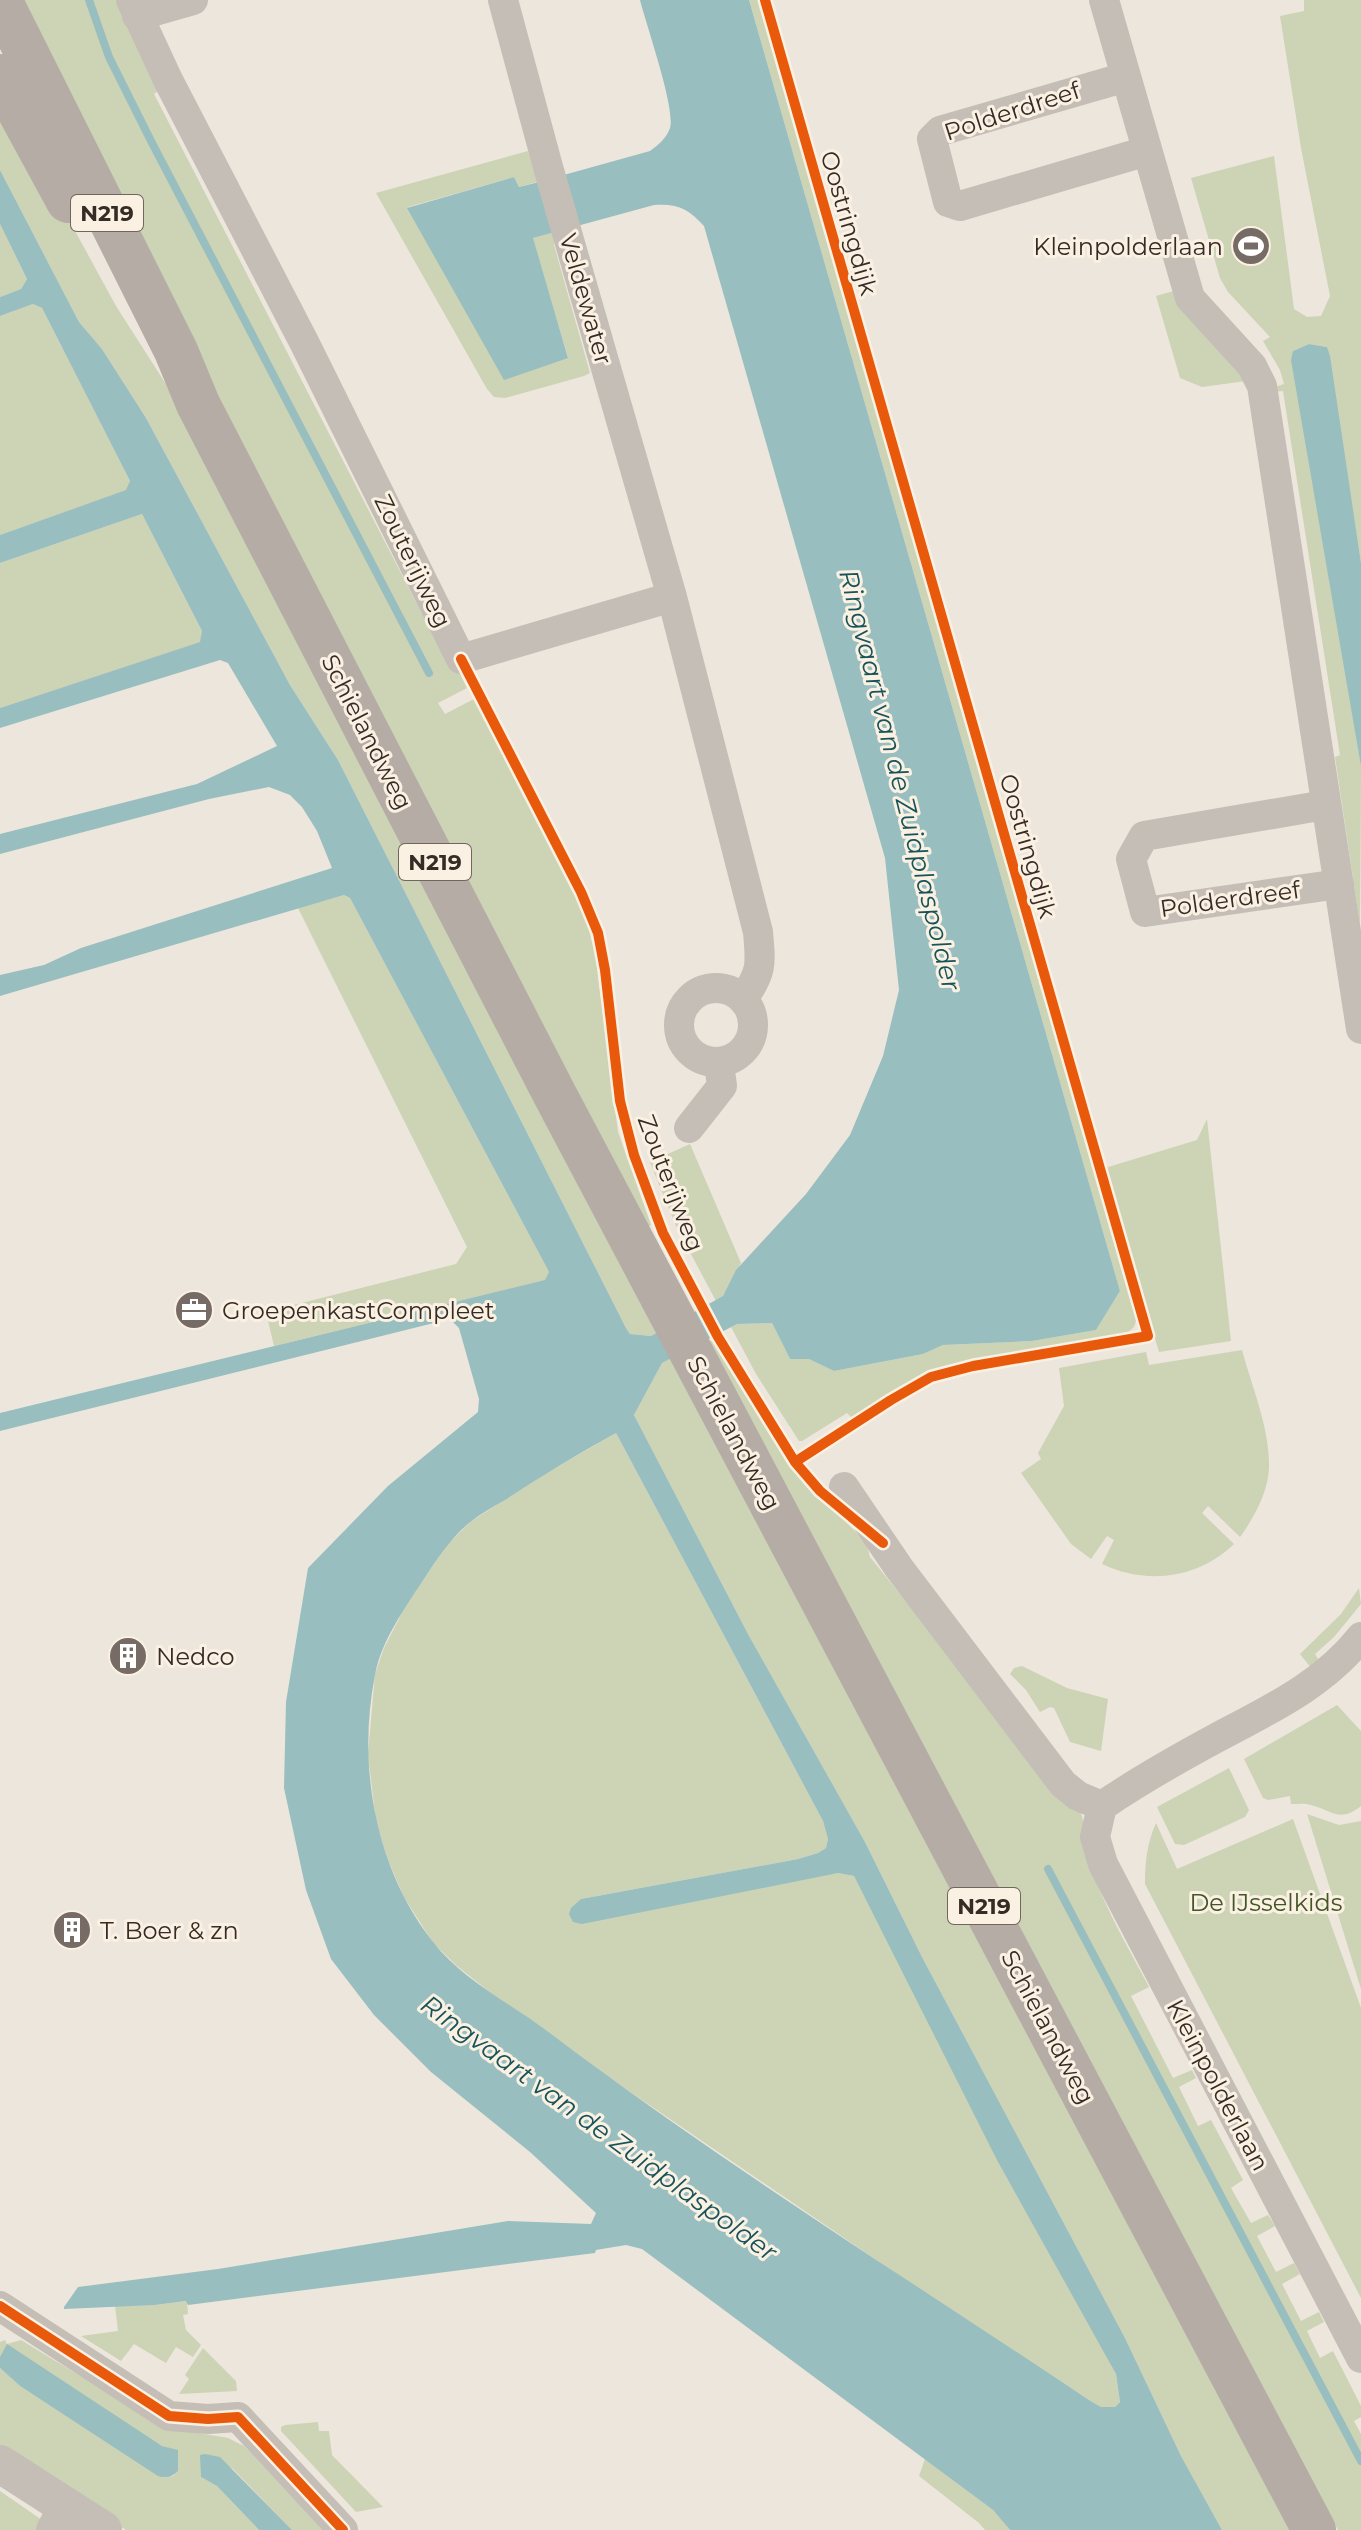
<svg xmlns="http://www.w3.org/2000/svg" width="1361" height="2530" font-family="Montserrat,sans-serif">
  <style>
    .green { fill: #cdd3b5 }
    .water { fill: #98bebf; fill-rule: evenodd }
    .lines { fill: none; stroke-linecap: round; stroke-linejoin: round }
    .stream { stroke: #98bebf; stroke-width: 8 }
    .minor { stroke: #c5beb7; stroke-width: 30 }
    .tertiary { stroke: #c5beb7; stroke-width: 38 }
    .primary { stroke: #b4aca5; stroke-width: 44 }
    .cycleway-casing { stroke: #fbf1e3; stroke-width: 15 }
    .cycleway { stroke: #e8590c; stroke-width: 10 }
    .labels { text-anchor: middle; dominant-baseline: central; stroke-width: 6; stroke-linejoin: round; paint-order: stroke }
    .shield { fill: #fbf1e3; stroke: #71665e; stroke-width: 2 }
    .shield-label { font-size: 22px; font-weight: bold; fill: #362b25 }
    .street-label { font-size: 24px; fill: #362b25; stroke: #fbf1e3 }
    .poi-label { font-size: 24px; fill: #362b25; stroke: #fbf1e3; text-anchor: start }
    .park-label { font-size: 24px; fill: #425627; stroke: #fbf1e3 }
    .water-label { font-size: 26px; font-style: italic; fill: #17535a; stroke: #fbf1e3 }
  </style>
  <rect width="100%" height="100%" fill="#ede6dc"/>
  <path class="green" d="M18,0h98l44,90 -6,4 282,547 7,-3 24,50 -29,15 7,11 29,-15 100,193 13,31 8,30 23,179 33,93 -6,3 -359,-687z
    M749,0h10l378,1318 -3,9 -8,7 -178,31 -38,17 -58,36 -5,-5 -45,28h-3l-43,-67 -25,-47 6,-3 35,-1 18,36h19l25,12 89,-17 20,-9 89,-4 64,-11 24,-39z
    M1304,0h57v563l-34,-216 -18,-3 -16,7 68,414 -1,160 -25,-168 5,-2 -57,-364 -10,1 -1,-4 12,-4 -4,-14 -17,-29 7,-4 -42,-45 -8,-14 -29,-100 83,-22 20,153 13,8 14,-1 9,-20 -29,-148 -21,-132 24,-5z
    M0,100l33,54 83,152 78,122 468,902 -11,6 -21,-2 -4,-6 -288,-568 -48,-75 -144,-267 -44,-69 -23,-27 -79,-152z
    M528,151l6,20 6,10 -21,6 -5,-10 -106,30 160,150 -36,-119 23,-6 -1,13 36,128 -6,3 -79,22 -11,-1 -7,-8 -111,-196z
    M0,224l27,55 -6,10 -21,8z
    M1177,290l69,91 -44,6 -22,-9 -24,-82z
    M33,304l9,4 88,173 -3,9 -127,45v-219z
    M142,514l60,117 -1,11 -201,66v-145z
    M344,895l6,3 199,374 -3,8 -272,66 -8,-34 190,-48 11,-17 -169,-339z
    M1207,1119l24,222 -72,11 -54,-184 92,-28z
    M690,1144l51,119 -18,33 -7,5 -40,-75 -26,-64z
    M713,1340l70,114 21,26 62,62 4,15 133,164 77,89c7,18 4,37 10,54 14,43 38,83 59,123l-18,9 42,82 19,-8 4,8 -17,9 19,39 13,-6 32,60 -12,8 20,35 17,-8 7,11 -18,10 19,36 18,-9 6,11 -18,10 19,37 18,-9 5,10 -17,9 13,27 13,-7 28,55v11l-7,4 7,13v96h-23l-33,-55 -598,-1132z
    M1242,1350c10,37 28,79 27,118 -1,24 -15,50 -29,69l-32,-31 -6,7 32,31c-36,35 -88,41 -132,20l12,-24 -7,-4 -16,23 -20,-15 -50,-71 20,-14 -3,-6 26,-47 -5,-38 87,-16 3,13z
    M673,1357l618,1173h-69l-41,-74 -56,-118 -203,-381 -57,-115 -117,-208 -114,-219 28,-52z
    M616,1433l207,388 5,18 -2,9 -8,5 -20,6 -217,40 257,-26 16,3 262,498 4,28 -5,5h-14l-12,-7 -157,-102 -322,-220 -79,-58 -35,-23 -39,-31 -24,-23 -29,-46 -16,-37 -12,-37 -8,-69 7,-80 9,-26 20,-39 42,-63 24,-24 75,-48z
    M1359,1588l2,16 -27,33 -19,17 5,8 -8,7 -12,-15 41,-40z
    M1022,1666l45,22 41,11 -7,52 -31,-9 -16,-34 -4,-1 -10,5 -14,-22 -16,-16 4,-6z
    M1337,1705l24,26v75c-21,17 -28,5 -50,-1 -6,-2 -13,-1 -20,-1l-1,-8 -22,4 -5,-2 -19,-39z
    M1229,1768l20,42 -4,7 -61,28 -9,-1 -18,-37z
    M1307,1814l32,11 22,-4v168z
    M1293,1819l68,189v290l-216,-414c0,-22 2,-41 11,-61l21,46z
    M187,2301l1,13 -5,1 3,15 15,15 -8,12 -17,-10 -10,16 -32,-19 -13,17 -40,-25 37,-5 -3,-25 40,-1z
    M5,2340l2,4 14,-4 143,87 64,11 16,8 80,84h-32l-60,-62 -31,9 16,9 42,44h-133l-126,-83v-79l20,18 144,92 9,-2 5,-5v-20l-16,-5 -162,-89v-15z
    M203,2348l33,33 1,10 -58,3 10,-15 -4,-4z
    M318,2422l1,9h10l3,24 51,52 -27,5 -75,-81v-4l4,-2z
    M925,2459l68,51 17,20h-25l-6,-7 -60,-47z
    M0,2491l42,29 -4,10h-38z"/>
  <path class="water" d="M640,0h109l371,1291 -24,39 -64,11 -89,4 -20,9 -89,17 -25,-12h-19l-18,-36 -35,1 -75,39 -28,52 114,219 117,208 57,115 203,381 56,118 41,74h-212l-17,-20 -351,-261 -16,-4 -30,5 -1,3 -407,52 -2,-4 -31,4 -91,4v-2l14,-20 140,-18 290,-48 83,3 5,-11 -66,-61 -99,-80 -57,-57 -43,-56 -25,-69 -22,-102 2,-86 22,-134 80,-82 90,-74 1,-13 -20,-71 -9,-9 -450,112v-18l545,-133 4,-8 -199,-374 -6,-3 -344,101v-21l44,-10 37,-17 251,-80 -15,-37 -15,-24 -12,-12 -21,-8 -60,12 -209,55v-20l197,-50 80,-38 -49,-83 -8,-3 -220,68v-20l200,-66 2,-11 -60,-117 -142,49v-28l126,-45 4,-9 -88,-173 -9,-4 -33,12v-19l21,-8 6,-10 -27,-55v-54l79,152 23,27 44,69 144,267 48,75 288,568 4,6 21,2 72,-40 13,-26 70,-76 44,-59 33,-79 16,-66 -14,-132 -181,-632c-15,-17 -27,-23 -50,-21l-121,33 35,120 -64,22 -97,-172 107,-31 5,10 16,-4 115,-32c8,-6 16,-12 20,-23 6,-19 -24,-104 -30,-128zM616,1433l207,388 5,18 -2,9 -8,5 -20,6 -217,40 -10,9 -2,6 4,8 9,2 256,-51 16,3 143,284 119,214 4,28 -5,5h-14l-12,-7c-172,-115 -348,-225 -514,-348 -15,-11 -30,-23 -46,-34 -33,-22 -71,-44 -96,-76 -58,-74 -76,-176 -58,-267 6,-34 30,-67 49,-96 13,-20 26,-40 45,-56 11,-9 24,-16 36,-23 36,-24 73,-46 111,-67z
    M1309,344l18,3 3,9 31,207v203l-70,-406 2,-9z
    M7,2344l155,102 16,4v21c-6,6 -12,8 -20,5l-138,-90 -20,-18v-11z
    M205,2454l15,3 72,73h-33l-42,-44 -16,-9 -1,-22z"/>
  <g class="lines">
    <path class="stream" d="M89,0l20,57 42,84 278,532
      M1048,1869l313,592"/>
    <path class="minor" d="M131,0l37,80 137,264 156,315 211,-62
      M503,0l45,167 124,430 86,335c3,33 4,40 -15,67
      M1104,0l86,298 62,68 10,20 99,643
      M137,16l56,-16
      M1126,77l-186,54 -8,8 16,63 12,4 187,-55
      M1325,805l-181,31 -13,23 14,53 194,-28
      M679 1025a37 37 0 1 1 74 0a37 37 0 1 1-74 0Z
      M689,1128l33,-42 -3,-23
      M844,1487l55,81 164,216 15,12 24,10c38,-26 77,-48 118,-70 51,-27 104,-52 141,-99
      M1102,1806l-7,31 8,27 258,494
      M0,2306l169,110 39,3 30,-2 105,113
      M51,2530l13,-25"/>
    <path class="tertiary" d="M0,2464l103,66"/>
    <path class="primary" d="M0,0l176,351 22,53 357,691 759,1435
      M0,76l68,125"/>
    <g class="cycleway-casing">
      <path id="cycleway" d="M765,0l383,1336 -175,30 -42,11 -40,23 -96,62
        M461,659l120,233 17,41 7,37 15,131 14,54 29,78 55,104 77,125 25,29 63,52
        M0,2306l169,110 39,3 30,-2 105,113"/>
    </g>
    <use href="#cycleway" class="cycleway"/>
  </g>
  <defs>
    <g id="stadium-disc" transform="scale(2)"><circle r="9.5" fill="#766c65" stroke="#fbf1e3"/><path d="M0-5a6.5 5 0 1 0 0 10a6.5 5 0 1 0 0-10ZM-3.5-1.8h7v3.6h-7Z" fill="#fff"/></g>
    <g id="office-disc" transform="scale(2)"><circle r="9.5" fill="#766c65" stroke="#fbf1e3"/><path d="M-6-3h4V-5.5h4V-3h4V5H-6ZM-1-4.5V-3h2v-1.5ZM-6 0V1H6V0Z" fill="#fff"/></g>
    <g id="building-disc" transform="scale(2)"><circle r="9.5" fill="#766c65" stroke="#fbf1e3"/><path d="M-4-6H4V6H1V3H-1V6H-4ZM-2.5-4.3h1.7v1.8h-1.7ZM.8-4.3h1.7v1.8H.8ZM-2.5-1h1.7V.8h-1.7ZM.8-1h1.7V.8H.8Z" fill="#fff"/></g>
  </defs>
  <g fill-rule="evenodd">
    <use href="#stadium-disc" x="1251" y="246"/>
    <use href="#office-disc" x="194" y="1310"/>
    <use href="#building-disc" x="128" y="1656"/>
    <use href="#building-disc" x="72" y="1930"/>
  </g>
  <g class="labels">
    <g class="shield">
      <rect x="71" y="195" width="72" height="36" rx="6"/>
      <rect x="399" y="844" width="72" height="36" rx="6"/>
      <rect x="948" y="1888" width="72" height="36" rx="6"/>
    </g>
    <g class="shield-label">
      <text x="107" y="213">N219</text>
      <text x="435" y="862">N219</text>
      <text x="984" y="1906">N219</text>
    </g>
    <g class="street-label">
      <text transform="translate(1012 111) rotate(-18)">Polderdreef</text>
      <text transform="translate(849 223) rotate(74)">Oostringdijk</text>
      <text transform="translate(586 299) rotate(74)">Veldewater</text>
      <text transform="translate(413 561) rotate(64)">Zouterijweg</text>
      <text transform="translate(367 732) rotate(63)">Schielandweg</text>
      <text transform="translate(1028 846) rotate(74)">Oostringdijk</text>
      <text transform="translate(1230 899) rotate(-8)">Polderdreef</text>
      <text transform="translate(671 1183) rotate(69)">Zouterijweg</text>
      <text transform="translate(734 1433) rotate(62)">Schielandweg</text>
      <text transform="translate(1048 2027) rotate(62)">Schielandweg</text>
      <text transform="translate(1218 2085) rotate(62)">Kleinpolderlaan</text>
    </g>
    <g class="poi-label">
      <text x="1223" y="246" text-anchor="end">Kleinpolderlaan</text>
      <text x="222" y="1310">GroepenkastCompleet</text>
      <text x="156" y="1656">Nedco</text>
      <text x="100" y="1930">T. Boer &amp; zn</text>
    </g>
    <g class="park-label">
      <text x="1266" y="1902">De IJsselkids</text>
    </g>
    <g class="water-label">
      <text transform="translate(900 780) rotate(76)">Ringvaart van de Zuidplaspolder</text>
      <text transform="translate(599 2128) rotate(36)">Ringvaart van de Zuidplaspolder</text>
    </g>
  </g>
</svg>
